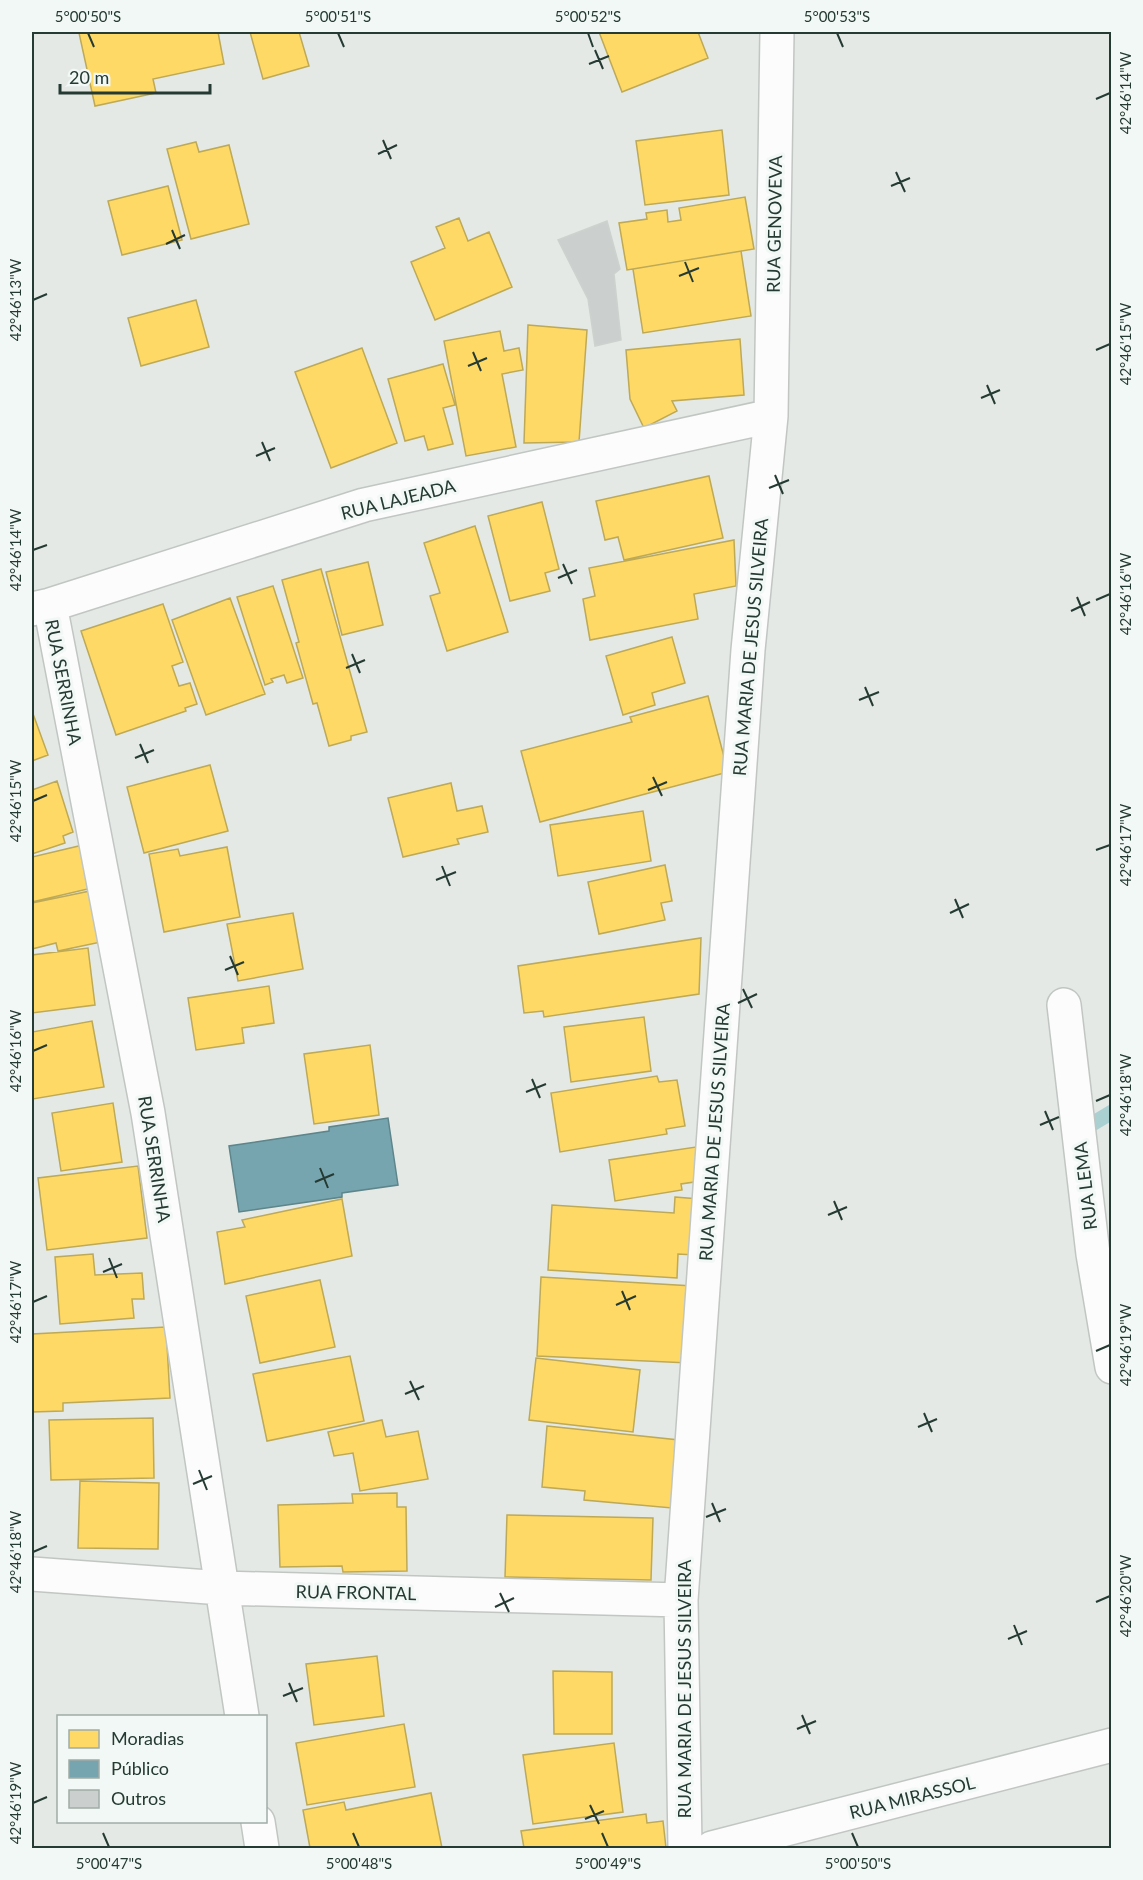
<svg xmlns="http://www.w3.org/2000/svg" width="1143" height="1880" font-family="Lato,sans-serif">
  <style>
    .homes { fill: #ffd966; stroke: #bda956; stroke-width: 1.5 }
    .public { fill: #76a5af; stroke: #5d858a; stroke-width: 1.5 }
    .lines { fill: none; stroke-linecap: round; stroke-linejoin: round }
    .stream { stroke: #aad0d2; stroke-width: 15 }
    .building { fill: #cbd0ce; stroke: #cdd2cf; stroke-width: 1.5 }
    .minor-casing { stroke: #c1c6c3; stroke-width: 36 }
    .minor { stroke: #fbfcfb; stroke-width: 33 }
    .ticks { fill: none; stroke: #243a32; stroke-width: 2 }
    .labels { text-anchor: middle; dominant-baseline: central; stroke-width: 6; stroke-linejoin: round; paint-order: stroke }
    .street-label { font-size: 18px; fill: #243a32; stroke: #f2f8f5 }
    .neatline { fill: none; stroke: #243a32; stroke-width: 2 }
    .ticks-label { font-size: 15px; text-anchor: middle; fill: #243a32 }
  </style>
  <rect width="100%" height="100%" fill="#e4e9e6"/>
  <path class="homes" d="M89,32h129l6,32 -71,15 3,14 -61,13 -16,-73z
    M250,32h49l10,34 -46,13z
    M599,32h99l10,26 -86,34z
    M722,130l7,65 -84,10 -9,-64z
    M196,142l3,10 30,-7 20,79 -58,15 -24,-90z
    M168,186l14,54 -60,15 -14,-54z
    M745,197l9,52 -127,21 -8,-47 28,-4 -1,-6 21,-3 1,12 13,-2 -2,-12z
    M459,218l9,23 21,-9 23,55 -77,33 -24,-58 34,-14 -9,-21z
    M741,251l10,65 -108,17 -10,-64z
    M196,300l13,47 -68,19 -13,-48z
    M528,325l59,5 -8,112 -55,1z
    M500,331l4,20 15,-3 4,22 -21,4 14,73 -50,9 -22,-115z
    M740,339l4,56 -72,6 5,10 -33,17 -14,-29 -4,-49z
    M362,348l35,95 -66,25 -36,-96z
    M443,364l12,41 -12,3 10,36 -25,6 -4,-14 -19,5 -17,-62z
    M709,476l14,62 -99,22 -6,-23 -13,3 -9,-39z
    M542,502l17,67 -14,4 5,18 -40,10 -22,-85z
    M475,526l33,106 -61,19 -17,-55 10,-3 -16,-50z
    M734,540l2,46 -42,8 4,25 -108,21 -7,-41 12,-3 -6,-28z
    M368,562l15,63 -41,10 -16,-63z
    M321,569l46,163 -16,4v4l-22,6 -12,-43 -4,1 -17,-61 3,-1 -17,-62z
    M273,586l30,92 -16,5 -3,-8 -13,4 2,3 -8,3 -28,-88z
    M230,598l35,96 -59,21 -34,-95z
    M163,604l20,58 -11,4 7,20 11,-3 7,21 -12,4 1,3 -70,24 -35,-104z
    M672,637l13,46 -33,10 3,12 -32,10 -17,-59z
    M708,696l20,76 -188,50 -19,-71 111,-29 -2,-5z
    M32,711l16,44 -16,6z
    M210,765l18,66 -84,22 -17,-66z
    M57,781l16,51 -10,4 2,7 -33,11v-64z
    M451,783l6,28 25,-5 6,26 -31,7 2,5 -56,13 -15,-59z
    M643,811l8,50 -93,15 -8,-51z
    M83,845l9,43 -60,14v-45z
    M227,847l13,70 -76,15 -15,-78 29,-5 2,7z
    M665,865l7,36 -11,2 4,17 -66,14 -11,-52z
    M90,891l11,51 -43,9 -2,-8 -24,6v-46z
    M293,913l10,56 -65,12 -11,-57z
    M701,938l-2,56 -155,23 -1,-6 -19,2 -6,-47z
    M88,948l7,57 -63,8v-58z
    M269,986l5,37 -32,5 2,15 -48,7 -8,-52z
    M644,1017l7,54 -80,11 -7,-55z
    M92,1021l12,66 -71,12 -1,-11v-56z
    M370,1045l9,70 -65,9 -10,-70z
    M657,1076l2,6 18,-2 8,46 -19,3 1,5 -107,18 -9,-59z
    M113,1103l9,59 -61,9 -9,-58z
    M696,1147l5,34 -20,3 1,6 -67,11 -6,-41z
    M138,1166l9,72 -100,12 -9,-72z
    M675,1197l24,2 -4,56 -17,-1 -1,24 -129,-8 4,-65 122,8z
    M342,1199l10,57 -127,28 -8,-52 28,-5 -3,-7z
    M93,1254l2,21 47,-2 2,26h-12l2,19 -74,6 -5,-67z
    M541,1277l152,9 -4,77 -152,-7z
    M320,1280l15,67 -75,16 -14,-67z
    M166,1327l4,71 -107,5v8l-31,1v-78z
    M350,1356l14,65 -97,20 -14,-67z
    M536,1358l104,12 -7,62 -104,-12z
    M153,1418l1,60 -103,2 -2,-60z
    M382,1420l4,17 32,-6 10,48 -68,12 -7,-38 -19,3 -6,-24z
    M547,1426l132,14 -7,68 -88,-8 1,-9 -43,-4z
    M80,1481l79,2 -1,66 -80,-1z
    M397,1493v14h9l1,64 -64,1 -1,-6 -62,1 -2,-62 75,-2 -1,-9z
    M507,1515l146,3 -2,62 -146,-3z
    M377,1656l7,60 -70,9 -8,-61z
    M553,1671l59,1v62h-58z
    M404,1724l11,63 -108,18 -11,-62z
    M614,1743l9,69 -90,12 -10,-69z
    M431,1793l11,55h-132l-7,-38 41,-8 2,8z
    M646,1814l1,9 16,-2 3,27h-142l-3,-17z"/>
  <path class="public" d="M388,1118l10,67 -56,8v4l-103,15 -10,-66 100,-15v-4z"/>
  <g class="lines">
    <path class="stream" d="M1092,1124l20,-12"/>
  </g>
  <path class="building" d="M607,221l13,48 -6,5 7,66 -26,6 -7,-47 -30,-59z"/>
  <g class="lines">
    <g class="minor-casing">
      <path id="minor" d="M50,605l98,508 94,603
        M32,609l18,-4 314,-100 407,-89
        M1064,1005l29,249 19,113
        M32,1574l190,14 459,12
        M258,1822l4,26
        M685,1848l-4,-248 67,-950 23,-234 6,-384
        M712,1848l400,-103"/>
    </g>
    <use href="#minor" class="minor"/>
  </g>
  <path class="ticks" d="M88,33l6,14M338,33l6,14M588,33l5,14M837,33l6,14M595,50l8,19M589,64l20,-8M1096,99l14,-6M383,140l8,19M378,154l19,-9M896,172l9,20M891,186l19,-8M172,230l8,19M166,244l19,-9M685,262l8,20M679,276l20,-8M33,300l14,-6M1096,350l14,-6M473,352l8,19M468,366l19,-8M987,385l8,19M981,398l19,-8M262,442l8,19M256,456l19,-8M775,475l8,19M769,488l20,-8M33,550l14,-5M563,564l9,20M558,578l19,-8M1077,597l8,19M1096,600l14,-6M1071,611l19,-9M352,654l8,19M346,668l19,-8M865,687l8,19M859,700l20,-8M140,744l8,19M135,758l19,-8M653,777l9,19M648,790l19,-8M33,801l14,-6M1096,850l14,-5M442,866l8,20M436,880l20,-8M955,899l8,19M950,913l19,-9M230,956l8,19M225,970l19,-8M743,989l9,19M738,1003l19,-9M33,1051l14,-6M532,1079l8,19M526,1092l20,-8M1096,1101l14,-6M1045,1111l8,19M1040,1125l19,-8M320,1168l8,20M315,1182l19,-8M834,1201l8,19M828,1215l19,-8M109,1258l8,20M103,1272l19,-8M622,1291l8,19M33,1302l14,-6M616,1305l20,-9M1096,1351l14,-6M410,1381l9,19M405,1394l19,-8M924,1413l8,19M918,1427l19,-8M199,1470l8,20M193,1484l19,-8M712,1503l8,19M706,1517l20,-8M33,1552l14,-6M500,1593l9,19M1096,1602l14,-6M495,1607l19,-9M1014,1625l8,20M1008,1639l19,-8M289,1683l8,19M283,1696l20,-8M802,1715l8,19M797,1729l19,-8M33,1803l14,-6M590,1805l9,19M585,1819l19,-8M103,1833l6,14M353,1833l6,14M602,1833l6,14M852,1833l6,14"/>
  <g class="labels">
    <g class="street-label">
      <text transform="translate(774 224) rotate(-89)">RUA GENOVEVA</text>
      <text transform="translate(398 499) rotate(-14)">RUA LAJEADA</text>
      <text transform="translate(750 647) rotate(-85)">RUA MARIA DE JESUS SILVEIRA</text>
      <text transform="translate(64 682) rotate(79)">RUA SERRINHA</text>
      <text transform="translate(714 1132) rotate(-86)">RUA MARIA DE JESUS SILVEIRA</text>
      <text transform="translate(155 1159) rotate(81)">RUA SERRINHA</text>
      <text transform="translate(1085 1186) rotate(-97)">RUA LEMA</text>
      <text transform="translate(356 1592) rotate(1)">RUA FRONTAL</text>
      <text transform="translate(684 1689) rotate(-90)">RUA MARIA DE JESUS SILVEIRA</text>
      <text transform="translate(912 1797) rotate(-14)">RUA MIRASSOL</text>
    </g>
  </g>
  <rect width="1143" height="1880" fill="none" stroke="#f2f8f5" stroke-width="66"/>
  <rect x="57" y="1715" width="210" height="108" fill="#f2f8f5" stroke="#a0aca7" stroke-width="1.5"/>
  <rect x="69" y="1730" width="30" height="18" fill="#ffd966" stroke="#a0aca7" stroke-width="1.5"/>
  <text x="111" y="1745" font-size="18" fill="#243a32">Moradias</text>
  <rect x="69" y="1760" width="30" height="18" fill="#76a5af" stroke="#a0aca7" stroke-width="1.5"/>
  <text x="111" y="1775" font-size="18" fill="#243a32">Público</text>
  <rect x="69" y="1790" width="30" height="18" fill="#cbd0ce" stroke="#a0aca7" stroke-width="1.5"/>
  <text x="111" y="1805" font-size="18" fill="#243a32">Outros</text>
  <path d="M60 84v9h150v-9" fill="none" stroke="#243a32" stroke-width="3"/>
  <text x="69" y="84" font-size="18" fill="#243a32" stroke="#f2f8f5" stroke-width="4.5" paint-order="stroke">20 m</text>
  <rect x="33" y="33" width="1077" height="1814" class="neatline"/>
  <g class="ticks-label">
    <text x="88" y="22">5°00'50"S</text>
    <text x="338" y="22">5°00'51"S</text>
    <text x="588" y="22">5°00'52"S</text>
    <text x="837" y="22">5°00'53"S</text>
    <text transform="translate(1126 93) rotate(-90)" y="5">42°46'14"W</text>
    <text transform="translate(16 300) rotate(-90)" y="5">42°46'13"W</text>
    <text transform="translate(1126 344) rotate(-90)" y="5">42°46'15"W</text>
    <text transform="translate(16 550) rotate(-90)" y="5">42°46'14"W</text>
    <text transform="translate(1126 594) rotate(-90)" y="5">42°46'16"W</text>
    <text transform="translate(16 801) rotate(-90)" y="5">42°46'15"W</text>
    <text transform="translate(1126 845) rotate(-90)" y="5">42°46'17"W</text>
    <text transform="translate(16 1051) rotate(-90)" y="5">42°46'16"W</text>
    <text transform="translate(1126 1095) rotate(-90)" y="5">42°46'18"W</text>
    <text transform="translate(16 1302) rotate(-90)" y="5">42°46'17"W</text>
    <text transform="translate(1126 1345) rotate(-90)" y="5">42°46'19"W</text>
    <text transform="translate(16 1552) rotate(-90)" y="5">42°46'18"W</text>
    <text transform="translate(1126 1596) rotate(-90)" y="5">42°46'20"W</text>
    <text transform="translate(16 1803) rotate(-90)" y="5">42°46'19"W</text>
    <text x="109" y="1869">5°00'47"S</text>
    <text x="359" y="1869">5°00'48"S</text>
    <text x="608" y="1869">5°00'49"S</text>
    <text x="858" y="1869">5°00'50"S</text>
  </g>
</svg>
